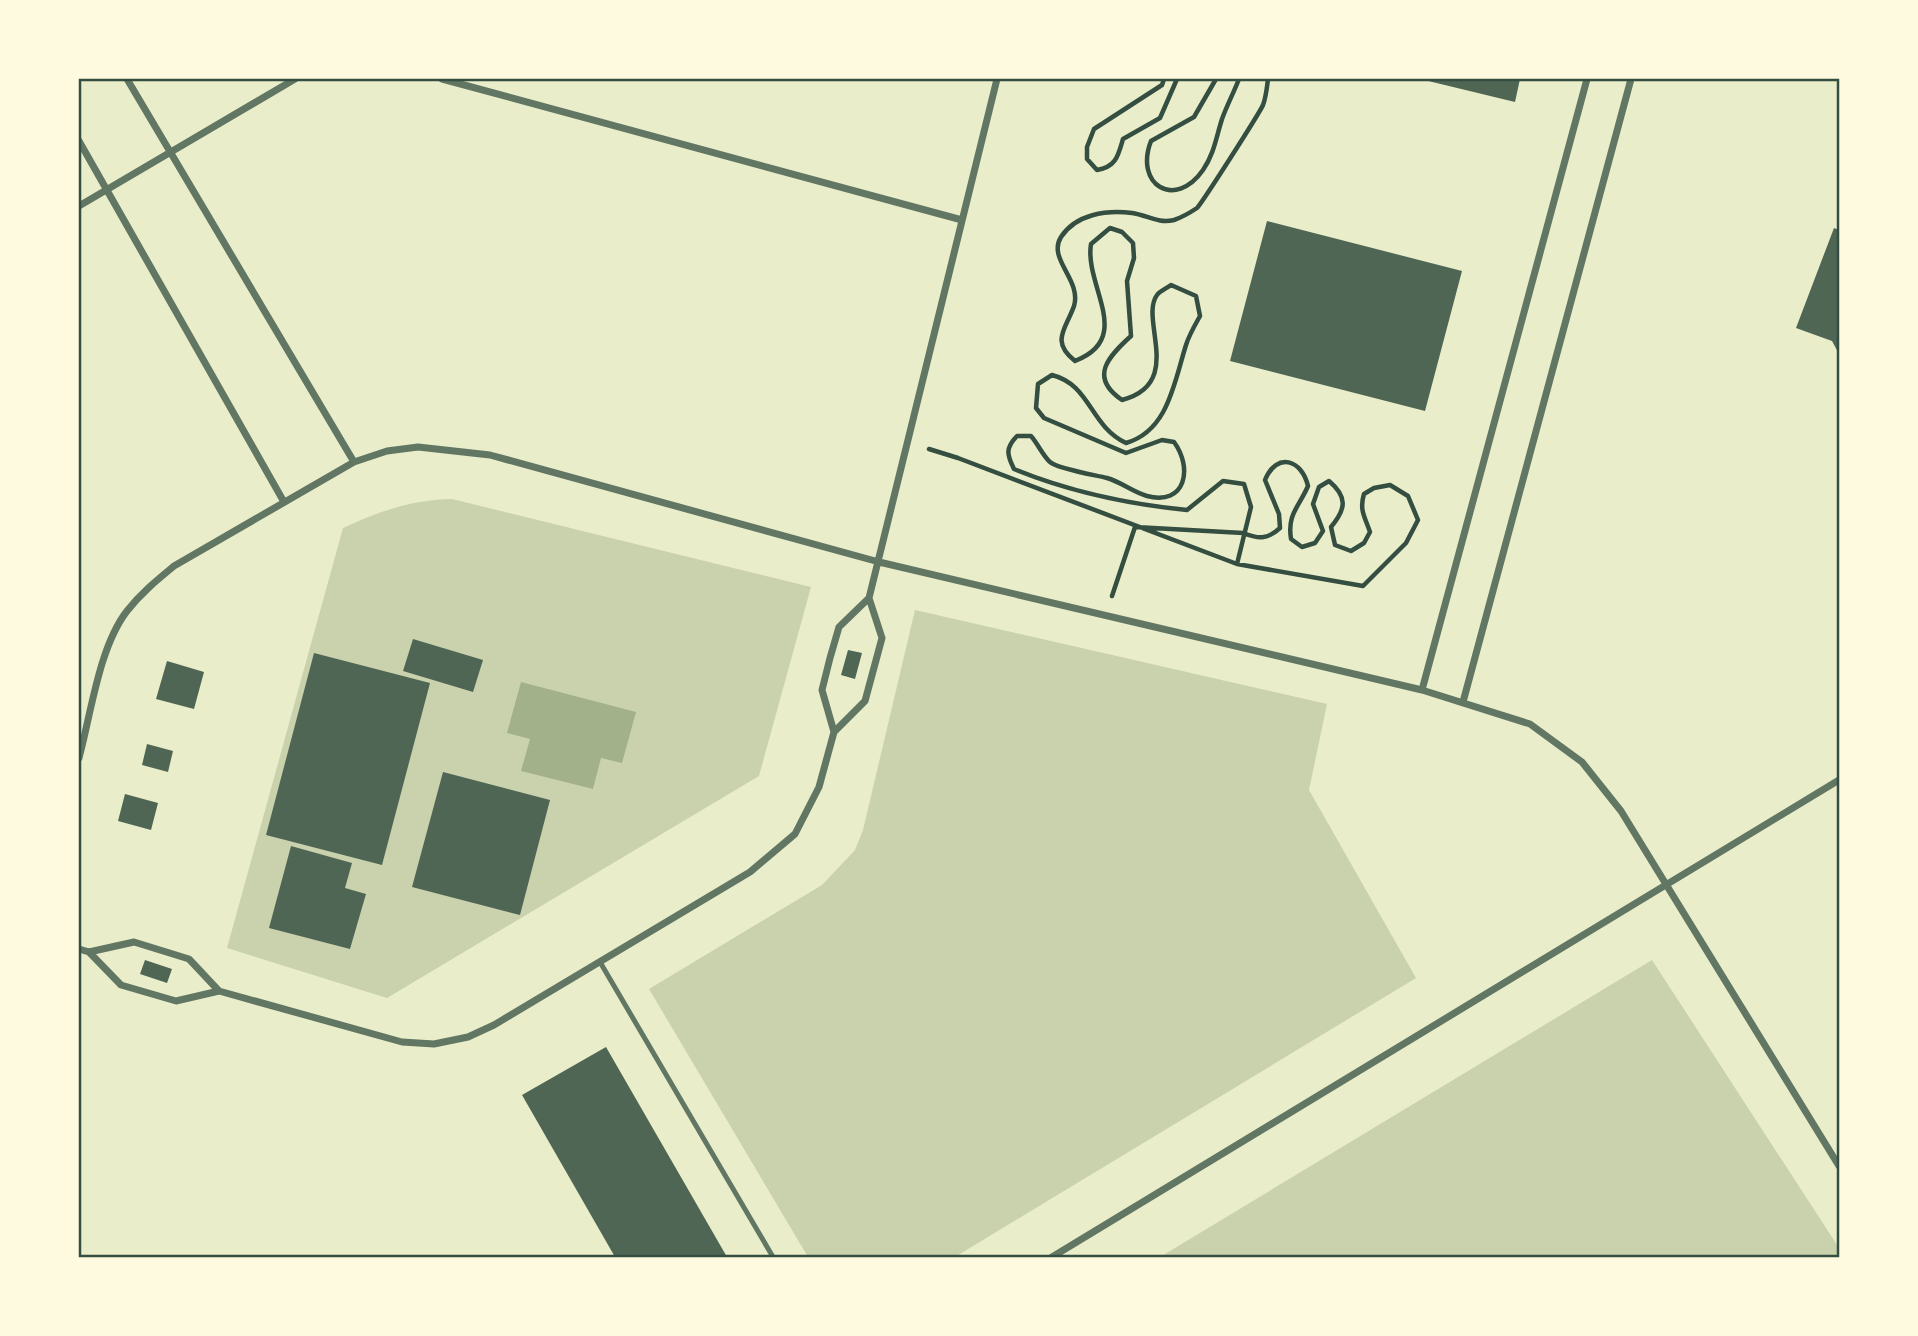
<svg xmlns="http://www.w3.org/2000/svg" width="1918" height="1336" font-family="'Exo 2',sans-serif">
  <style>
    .green { fill: #cad2ad }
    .water { fill: #a3b18a }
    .building { fill: #4f6655 }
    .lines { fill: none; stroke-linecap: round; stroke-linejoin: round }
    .path { stroke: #344e41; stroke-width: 4.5 }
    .service { stroke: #617663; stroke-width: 5 }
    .minor { stroke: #617663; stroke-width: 7 }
    .neatline { fill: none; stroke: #344e41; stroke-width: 2.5 }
  </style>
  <rect width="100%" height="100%" fill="#e9edc9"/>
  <path class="green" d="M452,499l359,88 -52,189 -372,222 -160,-50 116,-420c37,-17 68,-28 109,-29z
    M915,610l412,94 -18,86 107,188 -461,279h-147l-159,-268 173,-104 33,-35 8,-20z
    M1652,960l187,288v9h-679z"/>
  <path class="water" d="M521,682l115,30 -14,51 -21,-5 -8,31 -72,-18 9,-32 -23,-6z"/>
  <path class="building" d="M1420,79h100l-5,23z
    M1267,221l195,50 -37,140 -195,-50z
    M1834,228l5,2v124l-7,-13 -36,-13z
    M413,639l70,21 -10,32 -70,-21z
    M848,650l14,3 -7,26 -14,-4z
    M314,653l116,30 -48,182 -116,-30z
    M167,661l37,11 -10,37 -38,-10z
    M147,744l26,7 -5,21 -26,-7z
    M443,772l107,28 -30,115 -108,-28z
    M125,794l33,9 -7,27 -33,-9z
    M291,846l61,17 -7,25 21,6 -16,55 -81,-21z
    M145,960l27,9 -5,14 -27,-9z
    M606,1047l121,210h-112l-93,-162z"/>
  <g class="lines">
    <path class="path" d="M1164,79l-2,6 -68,44 -7,18v12l10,11c19,-3 21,-14 26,-31l37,-21 17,-39
      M1216,79l-22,38 -43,24c-17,44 24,69 52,29 11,-16 13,-32 19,-51 5,-14 12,-27 17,-40
      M929,449l29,9 279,106 126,22 43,-43 12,-23 -10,-24 -18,-11 -16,3 -10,6c-5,16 1,23 6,38l-6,11 -13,8 -16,-6 -4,-18c15,-18 17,-30 -2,-46l-10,6 -6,17 10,27 -8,12 -13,4 -11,-8c-4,-25 8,-32 17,-53 -6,-26 -31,-35 -43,-6l14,34 1,14c-13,12 -22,11 -37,5l-108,-6
      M1237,564l14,-57 -7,-23 -21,-3 -36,29c-59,-6 -117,-18 -173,-41 -7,-14 -9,-21 3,-33h14c7,8 12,20 19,26 8,7 45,13 57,16 14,4 26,14 40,18 39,10 46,-28 27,-54l-12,-2 -36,13 -82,-35 -8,-10 2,-24 14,-9c39,10 37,50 74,68 42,-12 48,-60 60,-98 3,-10 9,-20 14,-29l-4,-20 -25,-11c-4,3 -11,6 -14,10 -18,24 28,89 -35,105 -34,-23 -13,-44 9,-64l-4,-55 7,-23 -1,-15 -11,-11 -12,-4 -19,16c-7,42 44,94 -16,117 -25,-20 -9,-32 -1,-55 8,-26 -27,-47 -13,-69 15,-23 45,-27 71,-24 15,2 26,11 42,7 6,-2 17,-8 23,-12 5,-5 62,-94 66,-103 3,-8 4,-18 5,-26
      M1112,596l23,-69"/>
    <path class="service" d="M600,962l173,295"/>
    <path class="minor" d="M127,79l227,383
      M442,79l520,141
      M79,141l205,361
      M79,206l216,-127
      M1422,690l165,-611
      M1463,702l168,-623
      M834,732l-12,-42 8,-32 9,-31 30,-29 128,-519
      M79,758c12,-44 20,-111 48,-147 14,-18 30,-31 47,-45l180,-104 33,-11 31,-4 72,8 389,107 543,128 108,34 52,38 39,49 218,355
      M79,949l10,3 45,-10 55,17 30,32
      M89,952l32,33 55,16 43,-10 183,51 32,2 34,-7 26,-12 256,-153 45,-38 24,-47 15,-55 31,-31 17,-63 -13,-40
      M1052,1257l787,-477"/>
  </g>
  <rect width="1918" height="1336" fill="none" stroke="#fefae0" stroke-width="161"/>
  <rect x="80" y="80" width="1758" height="1176" class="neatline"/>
</svg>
